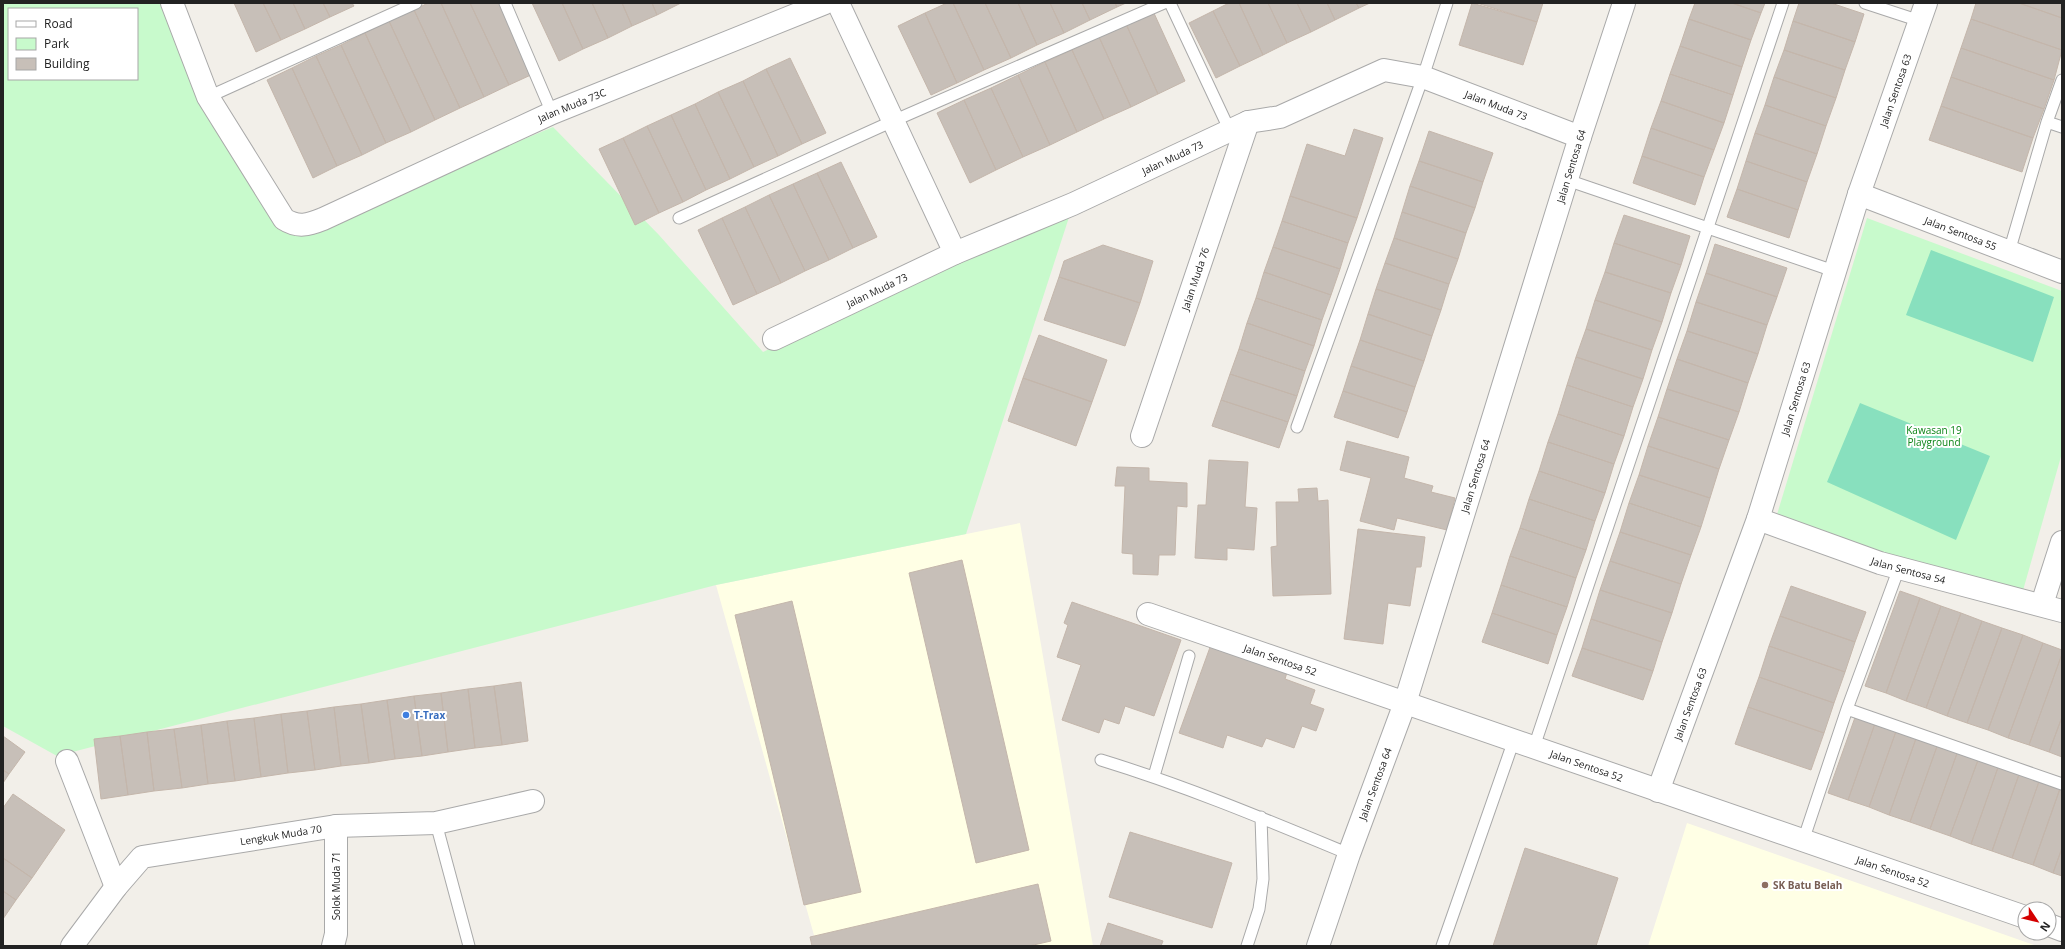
<svg xmlns="http://www.w3.org/2000/svg" width="2065" height="949" font-family="'Open Sans',sans-serif">
  <style>
    .education { fill: #ffffe5 }
    .park { fill: #c8facc; fill-rule: evenodd }
    .pitch { fill: #88e0be }
    .building { fill: #c7bfb8; stroke: #c4b6ab }
    .lines { fill: none; stroke-linecap: round; stroke-linejoin: round }
    .service-casing { stroke: #a9a9a9; stroke-width: 13 }
    .minor-casing { stroke: #a9a9a9; stroke-width: 24 }
    .service { stroke: #fff; stroke-width: 11 }
    .minor { stroke: #fff; stroke-width: 22 }
    .shop-dot { fill: #3f7fe0; stroke: #fff; stroke-width: 1.5 }
    .education-dot { fill: #8d6e63; stroke: #fff; stroke-width: 1.5 }
    .labels { text-anchor: middle; dominant-baseline: central; stroke-width: 4; stroke-linejoin: round; paint-order: stroke }
    .street-label { font-size: 10px; fill: #222; stroke: #fff }
    .park-label { font-size: 10px; fill: #0c8416; stroke: #fff }
    .shop-label { font-size: 10px; font-weight: bold; fill: #366cbe; stroke: #fff; text-anchor: start }
    .education-label { font-size: 10px; font-weight: bold; fill: #785e54; stroke: #fff; text-anchor: start }
  </style>
  <rect width="100%" height="100%" fill="#f2efe9"/>
  <path class="education" d="M1020,523l73,423h-276l-101,-361z
    M1687,823l350,123h-389z"/>
  <path class="park" d="M3,3h160l116,217 33,7 241,-100 106,108 104,117 310,-147 -107,329 -250,51 -659,171 -54,-30zM9,9h128v70h-128z
    M1867,218l195,73v162l-42,148 -245,-80z"/>
  <path class="pitch" d="M1931,250l123,47 -21,65 -127,-47z
    M1860,403l130,53 -34,84 -129,-58z"/>
  <path class="building" d="M234,3h29l18,37 -25,12z
    M263,3h30l12,26 -24,11z
    M293,3h30l7,14 -25,12z
    M323,3h29l2,3 -24,11z
    M428,3h13l43,94 -24,11 -46,-98z
    M441,3h29l39,82 -25,12z
    M470,3h30l33,71 -24,11z
    M532,3h30l21,46 -24,12z
    M562,3h30l16,35 -25,11z
    M592,3h30l10,23 -24,12z
    M622,3h30l5,12 -25,11z
    M652,3h29l-24,12z
    M947,3h6l31,67 -27,13 -32,-70z
    M953,3h32l26,55 -27,12z
    M985,3h33l19,42 -26,13z
    M1018,3h32l14,30 -27,12z
    M1050,3h32l8,17 -26,13z
    M1082,3h33l2,4 -27,13z
    M1115,3h11l-9,4z
    M1229,3h10l24,52 -23,11 -27,-55z
    M1239,3h29l19,40 -24,12z
    M1268,3h29l14,29 -24,11z
    M1297,3h30l8,17 -24,12z
    M1327,3h29l3,5 -24,12z
    M1356,3h14l-11,5z
    M1472,3l65,19 -14,43 -64,-20z
    M1477,3h66l-6,19z
    M1695,3h37l29,10 -10,27 -62,-21z
    M1732,3h33l-4,10z
    M1799,3h32l33,11 -9,28 -62,-21z
    M1976,3h43l43,15v32l-91,-31z
    M2019,3h43v15z
    M414,10l46,98 -25,12 -46,-99z
    M1153,11l32,70 -27,13 -32,-70z
    M1213,11l27,55 -24,12 -27,-55z
    M925,13l32,70 -26,12 -33,-69z
    M1689,19l62,21 -9,27 -62,-21z
    M1971,19l91,31 -8,30 -93,-32z
    M389,21l46,99 -24,12 -46,-99z
    M1793,21l62,21 -10,28 -61,-20z
    M1126,24l32,70 -27,13 -32,-70z
    M365,33l46,99 -25,11 -45,-98z
    M1099,37l32,70 -27,12 -32,-69z
    M341,45l45,98 -24,12 -46,-99z
    M1680,46l62,21 -9,28 -63,-21z
    M1961,48l93,32 -10,29 -93,-32z
    M1072,50l32,69 -27,13 -32,-70z
    M1784,50l61,20 -9,28 -62,-21z
    M316,56l46,99 -25,11 -45,-98z
    M790,58l36,75 -24,11 -36,-75z
    M1045,62l32,70 -27,13 -32,-70z
    M292,68l45,98 -24,12 -46,-98z
    M766,69l36,75 -24,12 -35,-75z
    M1670,74l63,21 -9,28 -63,-22z
    M1018,75l32,70 -27,12 -32,-69z
    M1774,77l62,21 -10,28 -61,-21z
    M1951,77l93,32 -11,29 -92,-32z
    M743,81l35,75 -24,11 -36,-75z
    M991,88l32,69 -27,13 -32,-70z
    M718,92l36,75 -24,12 -35,-75z
    M964,100l32,70 -26,13 -33,-70z
    M1661,101l63,22 -10,27 -63,-22z
    M695,104l35,75 -24,11 -35,-75z
    M1765,105l61,21 -9,28 -62,-21z
    M1941,106l92,32 -11,34 -93,-32z
    M671,115l35,75 -23,12 -36,-76z
    M647,126l36,76 -24,11 -36,-75z
    M1651,128l63,22 -10,27 -62,-21z
    M1354,129l29,9 -26,80 -67,-22 17,-52 38,12z
    M1429,131l64,22 -10,29 -64,-21z
    M1755,133l62,21 -10,28 -61,-21z
    M623,138l36,75 -24,12 -36,-76z
    M1642,156l62,21 -9,28 -62,-22z
    M1419,161l64,21 -8,26 -65,-22z
    M1746,161l61,21 -9,28 -61,-21z
    M841,162l36,75 -24,11 -36,-75z
    M817,173l36,75 -24,12 -36,-76z
    M793,184l36,76 -24,11 -36,-76z
    M1410,186l65,22 -9,25 -64,-21z
    M1737,189l61,21 -9,28 -62,-21z
    M769,195l36,76 -24,12 -36,-76z
    M1290,196l67,22 -9,25 -66,-22z
    M745,207l36,76 -24,11 -35,-76z
    M1402,212l64,21 -8,26 -64,-21z
    M1624,215l66,21 -9,29 -67,-22z
    M722,218l35,76 -24,11 -35,-75z
    M1282,221l66,22 -8,26 -67,-22z
    M1394,238l64,21 -9,25 -64,-21z
    M1614,243l67,22 -10,28 -66,-21z
    M1715,244l72,24 -10,29 -71,-24z
    M1103,245l50,16 -13,42 -81,-26 5,-16z
    M1273,247l67,22 -9,26 -67,-23z
    M1385,263l64,21 -8,26 -65,-21z
    M1264,272l67,23 -9,25 -66,-22z
    M1605,272l66,21 -9,29 -67,-22z
    M1706,273l71,24 -10,28 -71,-23z
    M1059,277l81,26 -15,43 -81,-26z
    M1376,289l65,21 -9,26 -64,-22z
    M1256,298l66,22 -8,26 -67,-23z
    M1595,300l67,22 -10,28 -66,-21z
    M1696,302l71,23 -9,29 -71,-23z
    M1368,314l64,22 -8,25 -64,-21z
    M1247,323l67,23 -9,25 -66,-22z
    M1586,329l66,21 -9,29 -67,-22z
    M1687,331l71,23 -10,29 -71,-24z
    M1039,335l68,25 -15,42 -69,-24z
    M1360,340l64,21 -9,26 -64,-21z
    M1239,349l66,22 -8,25 -67,-22z
    M1576,357l67,22 -10,28 -66,-22z
    M1677,359l71,24 -9,29 -72,-23z
    M1351,366l64,21 -8,25 -64,-21z
    M1230,374l67,22 -9,26 -67,-22z
    M1023,378l69,24 -16,44 -68,-25z
    M1567,385l66,22 -9,29 -66,-22z
    M1667,389l72,23 -10,28 -71,-23z
    M1343,391l64,21 -9,26 -64,-21z
    M1221,400l67,22 -9,26 -67,-22z
    M1558,414l66,22 -10,28 -66,-22z
    M1658,417l71,23 -10,29 -71,-23z
    M1347,441l62,16 -5,21 29,8 -2,6 24,6 -8,32 -50,-12 -3,12 -34,-9 11,-43 -31,-8z
    M1548,442l66,22 -9,29 -66,-22z
    M1648,446l71,23 -9,29 -71,-23z
    M1209,460l39,2 -3,45 12,1 -3,42 -27,-2v12l-32,-2 3,-53h8z
    M1117,467l32,1v13l38,2v24l-10,-1 -2,49h-16l-1,20 -25,-1v-20l-11,-1 3,-67h-10z
    M1539,471l66,22 -10,28 -66,-22z
    M1639,475l71,23 -9,29 -72,-24z
    M1317,488l1,13 10,-1 3,94 -58,2 -2,-49 6,-1 -1,-44h23l-1,-13z
    M1529,499l66,22 -9,29 -66,-22z
    M1629,503l72,24 -10,28 -71,-23z
    M1520,528l66,22 -10,28 -66,-22z
    M1358,529l67,8 -4,30h-5l-6,39 -22,-3 -5,41 -39,-5z
    M1620,532l71,23 -10,29 -71,-23z
    M1510,556l66,22 -9,29 -66,-22z
    M962,560l67,290 -53,13 -67,-290z
    M1610,561l71,23 -9,29 -72,-23z
    M1501,585l66,22 -10,28 -65,-22z
    M1791,586l75,26 -11,30 -75,-26z
    M1600,590l72,23 -10,29 -71,-23z
    M1900,591l20,7 -34,95 -21,-7z
    M1920,598l21,8 -35,95 -20,-8z
    M792,601l69,291 -57,13 -69,-290z
    M1072,602l109,38 -27,76 -29,-10 -6,18 -15,-5 -5,14 -37,-13 19,-55 -24,-8 11,-32 -4,-2z
    M1941,606l20,7 -35,95 -20,-7z
    M1492,613l65,22 -9,29 -66,-22z
    M1961,613l21,8 -35,95 -21,-8z
    M1780,616l75,26 -10,30 -76,-26z
    M1591,619l71,23 -9,29 -71,-23z
    M1982,621l20,7 -35,95 -20,-7z
    M2002,628l21,7 -35,95 -21,-7z
    M2023,635l20,8 -35,95 -20,-8z
    M1213,639l76,27 -4,13 30,11 -5,14 14,5 -8,22 -14,-5 -8,22 -28,-10 -4,9 -35,-12 -4,13 -44,-15z
    M2043,643l19,7v4l-33,91 -21,-7z
    M1769,646l76,26 -11,31 -75,-26z
    M1582,648l71,23 -10,29 -71,-24z
    M2062,654v63l-13,35 -20,-7z
    M1759,677l75,26 -10,30 -76,-26z
    M521,682l7,59 -26,4 -8,-59z
    M494,686l8,59 -27,3 -7,-59z
    M468,689l7,59 -27,4 -7,-59z
    M441,693l7,59 -26,4 -8,-60z
    M414,696l8,60 -27,3 -8,-59z
    M387,700l8,59 -26,4 -8,-59z
    M361,704l8,59 -28,3 -7,-59z
    M334,707l7,59 -26,4 -8,-59z
    M1748,707l76,26 -13,37 -76,-26z
    M1858,709l20,6 -30,85 -20,-7z
    M307,711l8,59 -27,3 -7,-59z
    M281,714l7,59 -27,4 -7,-59z
    M1878,715l21,8 -30,84 -21,-7z
    M2062,717v40l-13,-5z
    M254,718l7,59 -26,4 -8,-60z
    M227,721l8,60 -27,3 -7,-59z
    M1899,723l20,7 -30,85 -20,-8z
    M201,725l7,59 -26,4 -8,-59z
    M174,729l8,59 -28,3 -7,-59z
    M1919,730l21,8 -30,84 -21,-7z
    M147,732l7,59 -26,4 -8,-59z
    M3,736l22,16 -16,22 -6,-4z
    M120,736l8,59 -27,4 -7,-60z
    M1940,738l20,7 -30,84 -20,-7z
    M1960,745l21,7 -31,84 -20,-7z
    M1981,752l20,7 -30,85 -21,-8z
    M2001,759l21,7 -30,85 -21,-7z
    M2022,766l20,7 -30,85 -20,-7z
    M3,770l6,4 -6,9z
    M2042,773l20,10 -29,82 -21,-7z
    M2062,783v65l-9,25 -20,-8z
    M13,794l52,36 -33,48 -29,-20v-50z
    M1130,832l102,31 -20,65 -103,-31z
    M1525,848l93,30 -22,68h-103z
    M2062,848v28l-9,-3z
    M3,858l29,20 -16,22 -13,-9z
    M1038,884l13,57 -22,5h-217l-2,-9z
    M3,891l13,9 -13,19z
    M1108,923l55,18 -2,5h-61z"/>
  <g class="lines">
    <g class="service-casing">
      <path id="service" d="M505,3l47,110
        M1170,3l60,128
        M1865,3l55,18
        M208,97l208,-94
        M2047,122l15,5
        M1567,180l267,91
        M679,218l214,-97 271,-118
        M2009,252l38,-130 15,-42
        M1297,427l126,-350 24,-74
        M1847,709l215,75
        M1534,747l249,-744
        M1101,760c85,26 166,60 248,94
        M1154,776l35,-120
        M436,823l33,123
        M1803,841l44,-132 52,-141
        M1247,946l12,-37 4,-30 -2,-62
        M1442,946l72,-206"/>
    </g>
    <g class="minor-casing">
      <g id="minor">
        <path id="s1" d="M172,3l36,94 76,122c14,9 24,6 39,0l229,-106 273,-110"/>
        <path d="M838,3l117,250"/>
        <path id="s2" d="M1859,194l203,78"/>
        <path id="s3" d="M774,339l181,-86 118,-49 175,-82 32,-5 104,-47 39,7 157,60"/>
        <path id="s4" d="M1142,436l106,-314"/>
        <path id="s5" d="M1758,519l122,44 182,48"/>
        <path d="M2042,604l20,-62"/>
        <path id="s6" d="M1148,614l877,303"/>
        <path d="M67,761l49,126"/>
        <path id="s7" d="M1658,791l100,-272 101,-325 67,-191"/>
        <path d="M2049,925l13,5"/>
        <path id="s8" d="M72,946l44,-59 26,-30 194,-31 100,-3 97,-22"/>
        <path d="M333,946l3,-12v-108"/>
        <path id="s9" d="M1318,946l31,-92 56,-151 175,-566 44,-134"/>
      </g>
    </g>
    <use href="#service" class="service"/>
    <use href="#minor" class="minor"/>
  </g>
  <circle class="shop-dot" cx="406" cy="715" r="4"/>
  <circle class="education-dot" cx="1765" cy="885" r="4"/>
  <g class="labels">
    <g class="street-label">
      <text stroke="none"><textPath href="#s7" startOffset="740">Jalan Sentosa 63</textPath></text>
      <text stroke="none"><textPath href="#s3" startOffset="786">Jalan Muda 73</textPath></text>
      <text stroke="none"><textPath href="#s1" startOffset="559">Jalan Muda 73C</textPath></text>
      <text stroke="none"><textPath href="#s3" startOffset="438">Jalan Muda 73</textPath></text>
      <text stroke="none"><textPath href="#s9" startOffset="820">Jalan Sentosa 64</textPath></text>
      <text stroke="none"><textPath href="#s2" startOffset="109">Jalan Sentosa 55</textPath></text>
      <text stroke="none"><textPath href="#s4" startOffset="166">Jalan Muda 76</textPath></text>
      <text stroke="none"><textPath href="#s3" startOffset="114">Jalan Muda 73</textPath></text>
      <text stroke="none"><textPath href="#s7" startOffset="416">Jalan Sentosa 63</textPath></text>
      <text stroke="none"><textPath href="#s9" startOffset="496">Jalan Sentosa 64</textPath></text>
      <text stroke="none"><textPath href="#s5" startOffset="159">Jalan Sentosa 54</textPath></text>
      <text stroke="none"><textPath href="#s6" startOffset="140">Jalan Sentosa 52</textPath></text>
      <text stroke="none"><textPath href="#s7" startOffset="93">Jalan Sentosa 63</textPath></text>
      <text stroke="none"><textPath href="#s6" startOffset="464">Jalan Sentosa 52</textPath></text>
      <text stroke="none"><textPath href="#s9" startOffset="172">Jalan Sentosa 64</textPath></text>
      <text stroke="none"><textPath href="#s8" startOffset="254">Lengkuk Muda 70</textPath></text>
      <text stroke="none"><textPath href="#s6" startOffset="788">Jalan Sentosa 52</textPath></text>
      <text transform="translate(336 886) rotate(-90)">Solok Muda 71</text>
    </g>
    <g class="park-label">
      <text x="1934" y="430">Kawasan 19<tspan x="1934" dy="12">Playground</tspan></text>
    </g>
    <g class="shop-label">
      <text x="414" y="715">T-Trax</text>
    </g>
    <g class="education-label">
      <text x="1773" y="885">SK Batu Belah</text>
    </g>
  </g>
  <rect width="2065" height="949" fill="none" stroke="#222222" stroke-width="8"/>
  <rect x="8" y="8" width="130" height="72" fill="#ffffff" stroke="#a7a7a7"/>
  <rect x="16" y="21" width="20" height="6" fill="#ffffff" stroke="#a7a7a7"/>
  <text x="44" y="28" font-size="12" fill="#222222">Road</text>
  <rect x="16" y="38" width="20" height="12" fill="#c8facc" stroke="#a7a7a7"/>
  <text x="44" y="48" font-size="12" fill="#222222">Park</text>
  <rect x="16" y="58" width="20" height="12" fill="#c7bfb8" stroke="#a7a7a7"/>
  <text x="44" y="68" font-size="12" fill="#222222">Building</text>
  <g transform="translate(2037 921) rotate(125)"><circle r="19" fill="#ffffff" stroke="#a7a7a7"/>
  <path d="M0-3L7 15L0 10L-7 15Z" fill="#d40000"/>
  <text y="-6" font-size="11" font-weight="bold" text-anchor="middle" fill="#222222">N</text>
  </g>
</svg>
